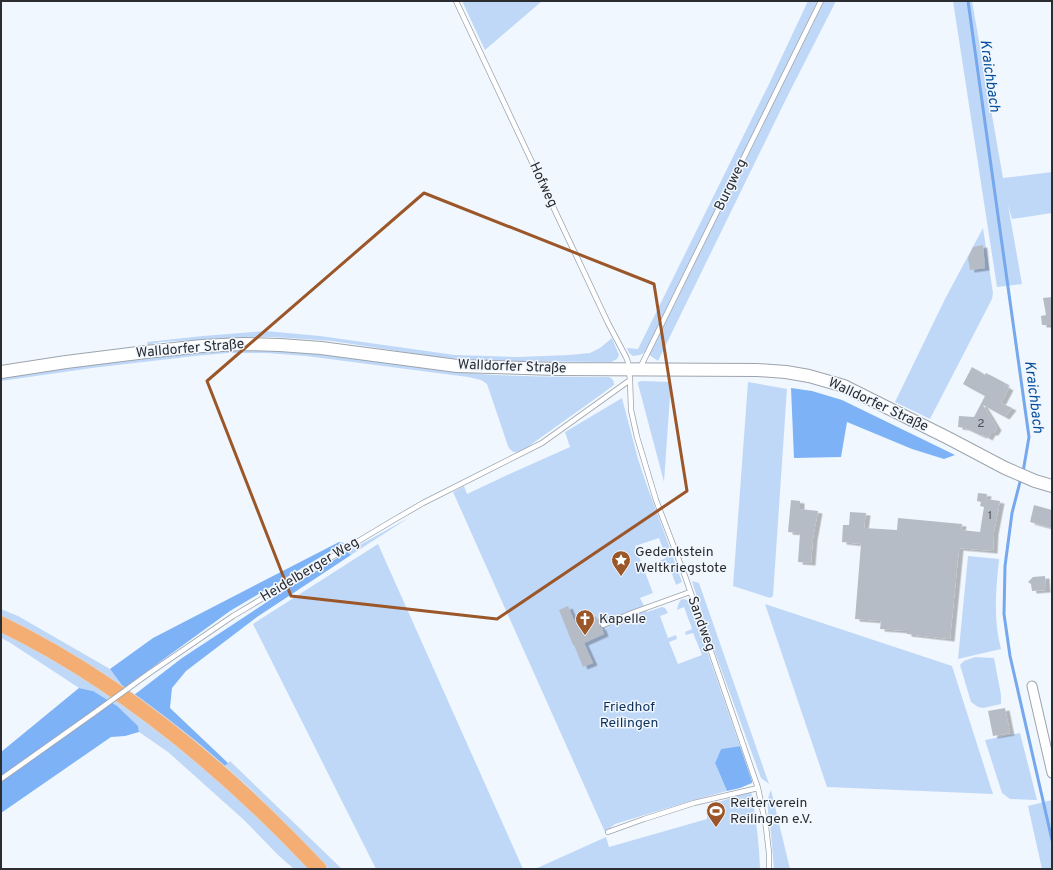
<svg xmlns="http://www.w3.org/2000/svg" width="1053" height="870" font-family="Overpass,sans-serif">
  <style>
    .green { fill: #c0d8f8 }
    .forest { fill: #7eb2f7 }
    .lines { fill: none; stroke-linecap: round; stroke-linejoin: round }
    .stream { stroke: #75a8ed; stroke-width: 3 }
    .building { fill: #b6bcc6; filter: url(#shadow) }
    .service-casing { stroke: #9da4ad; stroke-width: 6 }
    .minor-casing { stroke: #9da4ad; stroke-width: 11 }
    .tertiary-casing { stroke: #9da4ad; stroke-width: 14 }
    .primary-casing { stroke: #d5d5d6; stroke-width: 17 }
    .service { stroke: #fff; stroke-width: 4.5 }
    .minor { stroke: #fff; stroke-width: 9 }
    .tertiary { stroke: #fff; stroke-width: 12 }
    .primary { stroke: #f4ad72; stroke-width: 15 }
    .service-bridge-casing { stroke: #9da4ad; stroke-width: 6; stroke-linecap: butt }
    .service-bridge { stroke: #fff; stroke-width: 4.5 }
    .marked { fill: none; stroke: #9b5729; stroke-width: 3; stroke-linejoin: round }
    .labels { text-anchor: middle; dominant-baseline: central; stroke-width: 3; stroke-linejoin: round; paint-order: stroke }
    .number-label { font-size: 12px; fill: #4e5156 }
    .street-label { font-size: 14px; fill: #2b2d31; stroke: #f1f7fe }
    .poi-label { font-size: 14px; fill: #2b2d31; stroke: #f1f7fe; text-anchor: start }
    .park-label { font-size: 14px; fill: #0e305b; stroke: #f1f7fe }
    .water-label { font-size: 15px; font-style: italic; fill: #034d9c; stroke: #f1f7fe }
  </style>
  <defs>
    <filter id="shadow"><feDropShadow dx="4.5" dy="2.5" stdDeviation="0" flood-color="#0004"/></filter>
  </defs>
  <rect width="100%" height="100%" fill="#f1f7fe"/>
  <path class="green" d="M462,1h80l-57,49z
    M808,1h28l-49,96 -129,264 -13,-9 -5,3 -7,1 -4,-3 -2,-5 11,1 131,-265z
    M953,1h19l31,177 49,-6v41l-40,6 -4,-14 14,79 -25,3z
    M983,228l10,65 -1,6 -62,120 -35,-17 50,-103z
    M266,331l54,5 135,19 63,2 51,-2 21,-2 10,-5 12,-10 7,17 -2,4 -6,3 -122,-1 -52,-4 -105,-16 -58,-4h-27l-87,5 -12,3 -1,-3 56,-6z
    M274,350c34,3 68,6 103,11 35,5 69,10 105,13 42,3 85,3 127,3 4,2 5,4 5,8l-15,11 -77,55c-7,2 -10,2 -14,-5l-21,-62 -6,-4 -13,-3 -162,-21 -40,-3h-39l-32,3 -103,12 -91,13v-4l137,-18 47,-5 49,-3z
    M642,381l29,1 -7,100 -26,-98v-2z
    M748,382l39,7 -14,207 -3,2 -37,-12z
    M622,398l16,61 9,27 16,43 19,53 -6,3 -8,-22 -8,3 -1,-5 7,-3 -7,-20 -24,8 8,21 7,-3 1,5 -6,3 8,21 -13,5 7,14 15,-5 3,1 3,5 -8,3 8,22 8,-3 1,4 -8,3 9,22 24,-9 -9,-22 -7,2 -1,-3 7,-3 -8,-22 -7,3c2,-9 4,-15 13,-8l50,144 -19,3 -6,14 12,28 -30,8 -82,25 -10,8 -152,-340 11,-6 3,8 47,-22 56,-25 -5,-15z
    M410,517l-59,38 -4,-3z
    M378,544l145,325h-147l-123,-245z
    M968,556l31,3c-3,30 -6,60 2,90l-43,10z
    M692,581l7,2 70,201 -8,-6 -52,-142z
    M765,604l187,62 41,128 -166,-7z
    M1,609l17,7 92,53 14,19 -27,-19 -96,-54z
    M1,631l59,32 95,64 78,65 77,77h-16l-16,-14 -34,-35 -76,-68 -29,-20 -1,-6 -45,-35 -14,-3 -70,-46 -8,-4z
    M975,657l19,1 7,37v9l-18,4 -5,-1 -7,-5 -11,-37 4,-4z
    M1020,733l17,67 -27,-1 -8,-6 -17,-53z
    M230,761l112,108h-13l-78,-80 -26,-23z
    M771,790l19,79h-16c-1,-12 -2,-23 -3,-35 -1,-15 -7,-30 0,-44z
    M751,791c5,26 8,51 9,78h-225l71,-32 3,10 98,-28v-13z
    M1052,800v69h-10l-14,-63z"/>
  <path class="forest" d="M791,388l21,3 30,9 113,55 -11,4 -32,-10 -65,-27 -6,35 -47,1z
    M339,542l5,1 -114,68 -106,77 -14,-19 43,-31z
    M347,552l4,3 -94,62 -71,54 -14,17 -2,20 58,55 -3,3c-29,-26 -59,-49 -91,-71l48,-37 94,-62z
    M79,688l14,3 24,15 21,20 1,6 -14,4 -14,1 -110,76v-61z
    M740,746l12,35v2l-12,5 -13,3 -12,-28 6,-14z"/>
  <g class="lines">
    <path class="stream" d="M968,1l61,436 -6,35
      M1021,478l-9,35 -7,53 -1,48 6,42 42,184"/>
  </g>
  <path class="building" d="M983,245l2,23 -15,2 -2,-12 5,-11z
    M1052,297v28h-10l-1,-9 5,-1 -3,-17z
    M972,367l13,8 1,-2 19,10 -1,2 5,3 -8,15 11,5 -7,9 -22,-12 14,23 -3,5h-3l-3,5 -5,-3 -1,1 -17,-8 -7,-1 1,-11 15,1 11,-21 -22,-12z
    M978,493l9,1 -1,5 14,2 -6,31 -1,19 -34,-3 -9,91 -43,-5v-3l-27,-2 1,-8 -26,-2 6,-75 -19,-2 1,-17h6l1,-13 16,1 -2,15 33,2 1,-12 64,6 -1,6 19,2 4,-25 -4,-1 1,-4 -4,-1z
    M791,500l9,1v8l18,2 -5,27 -2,25 -13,-1 2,-29 -12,-1z
    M1034,505l18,5v18l-22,-6z
    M1045,576l1,14 -14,1 -1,-7 -3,-2 5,-5z
    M568,606l8,19 20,-9 4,8v3l2,1 2,6 -20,9 9,20 -10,4 -9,-22h-1l-14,-35z
    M1005,708l5,25 -17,3 -5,-25z"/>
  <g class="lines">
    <g class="service-casing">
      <path id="service" d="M456,1l152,322 18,34 2,5 2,18 1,30 6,27 19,63 29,76 73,212 8,39 3,26v16
        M640,368l181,-367
        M603,625l29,-12 58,-21
        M148,674l85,-58 159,-95 31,-18 119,-60 88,-63
        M1,779l93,-66
        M608,832l36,-13 50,-16 64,-15"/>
    </g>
    <g class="minor-casing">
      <path id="minor" d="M1032,686l20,87"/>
    </g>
    <g class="tertiary-casing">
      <path id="tertiary" d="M1,372l65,-10 80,-10 56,-6 41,-2 37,1 41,3 136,18 100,3 200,1 29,2 23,4 35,10 106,53 55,29 30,13 17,5"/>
    </g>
    <g class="primary-casing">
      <path id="primary" d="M1,624c122,59 226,147 318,245"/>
    </g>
    <use href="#service" class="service"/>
    <use href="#minor" class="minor"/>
    <use href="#tertiary" class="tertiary"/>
    <use href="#primary" class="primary"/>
    <g class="service-bridge-casing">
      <path id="service-bridge" d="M94,713l54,-39"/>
    </g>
    <use href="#service-bridge" class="service-bridge"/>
  </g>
  <path class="marked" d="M424,193l230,91 33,207 -190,128 -206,-23 -84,-215z"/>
  <defs>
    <g id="sight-pin" transform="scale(1)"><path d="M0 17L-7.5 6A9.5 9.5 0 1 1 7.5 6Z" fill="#9b5729" stroke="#f1f7fe"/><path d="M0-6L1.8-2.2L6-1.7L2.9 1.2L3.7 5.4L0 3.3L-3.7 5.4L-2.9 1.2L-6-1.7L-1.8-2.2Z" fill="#fff"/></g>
    <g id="church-pin" transform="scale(1)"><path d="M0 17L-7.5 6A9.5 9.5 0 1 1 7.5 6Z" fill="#9b5729" stroke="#f1f7fe"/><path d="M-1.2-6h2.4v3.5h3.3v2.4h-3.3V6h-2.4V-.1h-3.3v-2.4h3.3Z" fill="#fff"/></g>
    <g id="stadium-pin" transform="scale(1)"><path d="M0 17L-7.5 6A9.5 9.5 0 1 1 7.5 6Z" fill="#9b5729" stroke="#f1f7fe"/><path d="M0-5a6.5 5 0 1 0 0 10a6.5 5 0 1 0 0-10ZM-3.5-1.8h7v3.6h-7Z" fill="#fff"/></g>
  </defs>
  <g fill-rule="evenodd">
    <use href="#sight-pin" x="621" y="560"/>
    <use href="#church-pin" x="585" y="619"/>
    <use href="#stadium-pin" x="716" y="811"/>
  </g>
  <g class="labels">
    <g class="number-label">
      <text x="981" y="424">2</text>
      <text x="990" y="516">1</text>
    </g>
    <g class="street-label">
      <text transform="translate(543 185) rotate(65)">Hofweg</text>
      <text transform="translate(731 185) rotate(-64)">Burgweg</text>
      <text transform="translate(190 349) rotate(-5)">Walldorfer Straße</text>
      <text transform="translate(512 367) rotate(2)">Walldorfer Straße</text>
      <text transform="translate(878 405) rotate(25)">Walldorfer Straße</text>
      <text transform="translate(310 570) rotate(-31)">Heidelberger Weg</text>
      <text transform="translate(701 624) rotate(70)">Sandweg</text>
    </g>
    <g class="poi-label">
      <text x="635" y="552">Gedenkstein<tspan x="635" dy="16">Weltkriegstote</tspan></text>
      <text x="599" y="619">Kapelle</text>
      <text x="730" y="803">Reiterverein<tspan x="730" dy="16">Reilingen e.V.</tspan></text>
    </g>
    <g class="park-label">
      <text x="629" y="707">Friedhof<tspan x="629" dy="16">Reilingen</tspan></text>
    </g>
    <g class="water-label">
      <text transform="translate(989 76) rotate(82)">Kraichbach</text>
      <text transform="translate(1033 397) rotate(83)">Kraichbach</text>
    </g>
  </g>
  <rect width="1053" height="870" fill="none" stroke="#2b2d31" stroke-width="4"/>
</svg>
